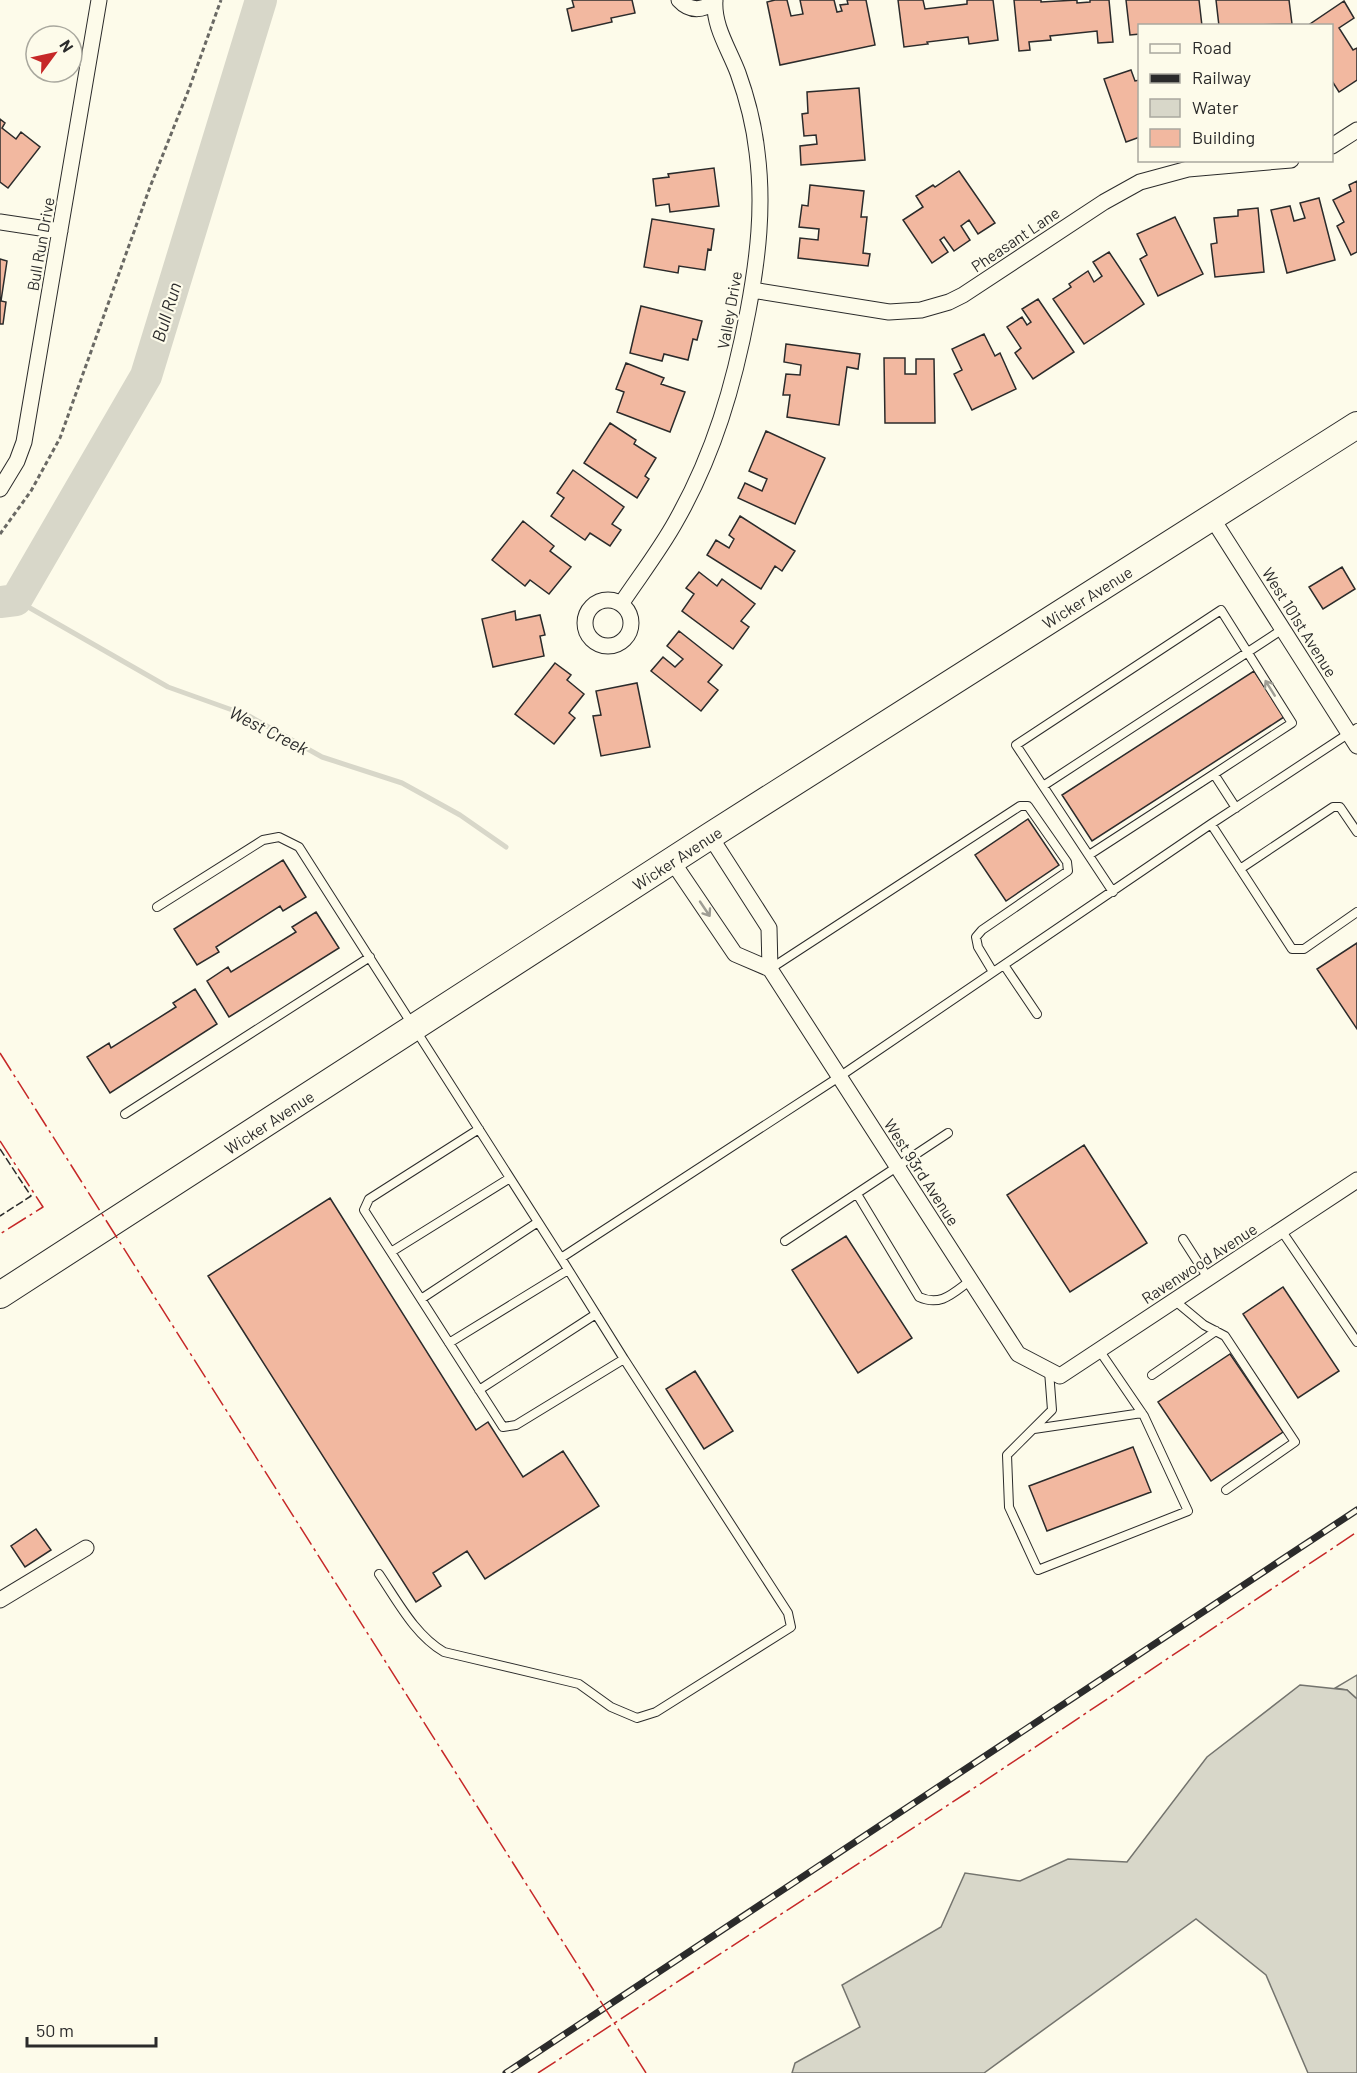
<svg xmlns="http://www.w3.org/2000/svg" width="1357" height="2073" font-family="Barlow,sans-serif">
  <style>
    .green { fill: #ecebdb; stroke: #74746e; stroke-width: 1.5 }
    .water { fill: #d8d7c9; stroke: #74746e; stroke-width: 1.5 }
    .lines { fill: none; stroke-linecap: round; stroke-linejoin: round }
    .stream { stroke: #d8d7c9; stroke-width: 5 }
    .river { stroke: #d8d7c9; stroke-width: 32 }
    .building { fill: #f2b8a0; stroke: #2b2b2b; stroke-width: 1.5 }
    .service-casing { stroke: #2b2b2b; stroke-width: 10 }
    .minor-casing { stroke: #2b2b2b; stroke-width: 17 }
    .trunk-casing { stroke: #2b2b2b; stroke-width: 28 }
    .path { stroke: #6a6964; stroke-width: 3; stroke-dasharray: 4.5 3; stroke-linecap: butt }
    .service { stroke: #fdfbea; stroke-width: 8 }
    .minor { stroke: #fdfbea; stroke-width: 15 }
    .trunk { stroke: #fdfbea; stroke-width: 26 }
    .rail-casing { stroke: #2b2b2b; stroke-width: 7 }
    .rail { stroke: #fdfbea; stroke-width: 4.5; stroke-dasharray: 14; stroke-linecap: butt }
    .fence { stroke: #2b2b2b; stroke-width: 1.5; stroke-dasharray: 8 3; stroke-linecap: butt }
    .power { stroke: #c62828; stroke-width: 1.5; stroke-dasharray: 21 4.5 3 4.5; stroke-linecap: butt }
    .oneway { stroke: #9e9d94 }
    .labels { text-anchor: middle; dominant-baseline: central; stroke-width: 4.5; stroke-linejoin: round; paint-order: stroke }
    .street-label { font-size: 16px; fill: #2b2b2b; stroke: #fdfbea }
    .water-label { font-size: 18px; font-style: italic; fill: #2b2b2b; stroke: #fdfbea }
  </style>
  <rect width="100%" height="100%" fill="#fdfbea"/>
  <path class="green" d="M1357,1675v24l-10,-9 -12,-2z"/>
  <path class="water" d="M1300,1685l47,5 10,9v374h-49l-42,-98 -70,-56 -212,154h-192l3,-10 65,-36 -18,-42 99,-58 24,-54 55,8 48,-22 59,3 80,-105z"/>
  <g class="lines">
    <path class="stream" d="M16,600l152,87 81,29 73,41 80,26 58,32 46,32"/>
    <path class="river" d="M0,602l16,-2 130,-224 115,-376"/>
  </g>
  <path class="building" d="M572,0h60l3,13 -24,5 1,4 -40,9 -5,-22 7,-2z
    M775,0h12l4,16 12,-2 -3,-14h34l3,12 5,-1 -2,-6 8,-1 -1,-4h19l9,45 -95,20 -13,-63z
    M898,0h25l2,9 42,-5v-4h26l5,40 -29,4 -1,-7 -41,5 1,2 -24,3z
    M1014,0h27v2l36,-2v3l13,-1v-2h19l4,42 -15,1 -1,-12 -47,5 1,4 -22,2 1,8 -11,1z
    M1126,0h73l3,26h-62v8l-10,1z
    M1216,0h73l3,24 -73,2z
    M1344,1l10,17 -15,10 14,22 4,-2v32l-18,12 -7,-11v-55h-25z
    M1131,70l4,11 5,-1v57l-14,5 -22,-63z
    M859,88l6,72 -64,5 -1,-19 17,-2 -1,-9 -12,1 -2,-22 6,-1 -1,-21z
    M0,119l5,4 -3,5 14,11 5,-7 19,15 -32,41 -8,-6z
    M714,168l5,38 -49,6 -1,-8 -13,2 -3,-27 16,-2 -1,-3z
    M959,171l36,52 -17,11 -9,-14 -8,6 9,14 -16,11 -10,-14 -4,3 8,12 -16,11 -29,-43 20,-13 -7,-11 17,-11 2,2z
    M1357,181v71l-6,3 -14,-29 7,-4 -11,-22 18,-9 -2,-6z
    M810,185l54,6 -3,26h6l-4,36 7,1 -2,12 -70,-8 2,-20 18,2 1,-11 -20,-2 3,-22 6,1z
    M1319,198l16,62 -48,13 -16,-63 19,-4 4,15 11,-3 -5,-15z
    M1258,208l6,64 -49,5 -4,-33 6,-1 -3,-25 24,-2v-6z
    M1175,217l28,57 -45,22 -18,-37 7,-4 -10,-21z
    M652,219l62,10 -3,21 -3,-1 -3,21 -26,-4 -1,7 -34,-6z
    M1109,252l35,52 -60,40 -31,-45 18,-12 -2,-3 19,-13 6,11 8,-6 -9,-14z
    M0,259l7,2 -6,40 5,1 -3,22h-3z
    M1038,299l36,53 -41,27 -18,-26 6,-5 -14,-21 15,-10 5,8 4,-3 -9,-13z
    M641,306l61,15 -5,19 -4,-1 -5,21 -24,-6 -2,7 -32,-8z
    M984,334l11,22 5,-3 16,36 -44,21 -18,-36 8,-4 -10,-21z
    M786,344l74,10 -2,15 -11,-2 -8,58 -52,-8 3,-22h-7l3,-21 14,1 1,-10 -17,-3z
    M884,358h21v16h11v-15h18l1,64h-50z
    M626,363l38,15 -3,6 24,8 -15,40 -53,-20 7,-20 -8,-3z
    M610,423l26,17 -2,4 22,14 -11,18 4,3 -12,19 -53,-35z
    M766,431l59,27 -30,66 -57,-26 7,-15 17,8 5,-12 -18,-8z
    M573,470l51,37 -12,17 9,6 -11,16 -20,-13 -5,7 -34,-24 13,-18 -7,-5z
    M740,516l55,35 -13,20 -7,-5 -14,23 -54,-34 9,-15 13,8 5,-9 -5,-4z
    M523,521l31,25 -4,5 21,16 -22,27 -19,-14 -5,6 -33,-26z
    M1342,567l13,22 -32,20 -14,-22z
    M699,572l18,14 5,-7 33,25 -14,17 8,6 -16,22 -51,-38 12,-17 -8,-6z
    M515,611l1,9 24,-5 5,20 -5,1 4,20 -51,11 -11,-48z
    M679,631l43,34 -14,17 10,8 -17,21 -50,-40 12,-14 12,10 8,-8 -16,-13z
    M555,663l16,12 -4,5 17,14 -15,19 6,5 -21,26 -39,-30z
    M1254,671l30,46 -192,124 -30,-46z
    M637,683l13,64 -49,9 -8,-40 8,-1 -5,-24z
    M1028,819l31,46 -53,36 -31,-46z
    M283,860l23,37 -23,14 -3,-5 -64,41 3,5 -22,13 -23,-36z
    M316,912l23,36 -110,69 -22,-36 21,-14 3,5 65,-40 -4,-5z
    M1357,943v86l-40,-60z
    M195,989l22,35 -107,69 -23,-36 22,-14 2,5 65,-41 -3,-4z
    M1084,1145l63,98 -77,49 -63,-97z
    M330,1198l146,232 12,-8 35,55 40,-26 36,55 -114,73 -18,-28 -34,22 8,13 -25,16 -208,-326z
    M846,1236l66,102 -54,35 -66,-103z
    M1283,1287l56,84 -41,27 -55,-84z
    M1230,1354l53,78 -72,49 -53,-79z
    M695,1371l38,60 -29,18 -38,-60z
    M1133,1447l18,45 -104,39 -18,-45z
    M36,1529l15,21 -26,17 -14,-21z"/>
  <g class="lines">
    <g class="service-casing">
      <path id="service" d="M1043,786l-27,-41 205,-135 71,113 -78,51
        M1211,824l81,125h12l53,-37
        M1089,855l125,-81 22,34
        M1240,869l93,-62h7l17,25
        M1113,892l-70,-106 240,-157
        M157,907l106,-67 16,-3 20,10 262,411 278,-181 372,-253 146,-96
        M1004,965l33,49
        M770,969l250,-163h8l39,56 1,9 -86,59 -6,7 2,10 15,25
        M125,1114l245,-157
        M479,1129l-110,70 -5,11 139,217 13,-2 108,-66 -63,-101
        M857,1194l62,103c22,10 34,-4 52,-17
        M1281,1230l76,112
        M1183,1239l25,39
        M785,1241l163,-108
        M391,1252l119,-74
        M421,1299l117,-77
        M1174,1300l30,25 21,11 70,106 -69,48
        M449,1343l119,-73
        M1049,1371l3,39 -45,45 2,52 29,63 150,-59 -44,-95 -45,-66
        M1152,1375l64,-44
        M479,1390l117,-76
        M1034,1429l108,-16
        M379,1574c19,28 36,61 65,78l135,32 32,23 26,11 19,-6 135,-85 -3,-14 -164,-254"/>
    </g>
    <g class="minor-casing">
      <path id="minor" d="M679,0c11,12 24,11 36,1
        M1332,146l25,-16
        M0,222l60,9
        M752,290l137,22 32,-2 28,-8 14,-7 141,-93 36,-20 48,-13 103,-9
        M0,489l17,-28 7,-19 75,-442
        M1212,518l145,228
        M585 623a23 23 0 1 1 46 0a23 23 0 1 1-46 0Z
        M621,604c18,-27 39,-54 55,-83 38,-67 58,-136 72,-210 10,-53 16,-105 9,-159 -3,-27 -10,-54 -19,-79 -9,-24 -25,-47 -23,-73
        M710,836l59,92 1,41 248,385 42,22 297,-196
        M672,861l63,93 35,15
        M0,1600l86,-52"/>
    </g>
    <g class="trunk-casing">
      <path id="trunk" d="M0,1295l710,-459 647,-411"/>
    </g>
    <path class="path" d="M0,534l31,-43 29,-53 90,-251 39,-98 32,-89"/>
    <use href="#service" class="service"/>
    <use href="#minor" class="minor"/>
    <use href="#trunk" class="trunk"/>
    <g class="rail-casing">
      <path id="rail" d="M506,2073l851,-563"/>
    </g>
    <use href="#rail" class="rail"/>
    <path class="fence" d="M0,1149l31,47 -31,20"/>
    <path class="power" d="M0,1053l646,1020
      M0,1141l43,66 -43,27
      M538,2073l430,-281 389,-260"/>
  </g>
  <defs><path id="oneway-shaft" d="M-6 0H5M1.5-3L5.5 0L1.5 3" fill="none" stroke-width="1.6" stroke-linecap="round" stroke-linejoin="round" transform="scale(1.5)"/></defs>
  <g class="oneway">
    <use href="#oneway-shaft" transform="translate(1270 688) rotate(-122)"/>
    <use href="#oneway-shaft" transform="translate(705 909) rotate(56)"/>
  </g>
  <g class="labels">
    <g class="street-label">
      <text transform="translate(1015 239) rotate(-34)">Pheasant Lane</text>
      <text transform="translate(40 244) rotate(-80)">Bull Run Drive</text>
      <text transform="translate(729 310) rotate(-80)">Valley Drive</text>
      <text transform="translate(1087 597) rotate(-32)">Wicker Avenue</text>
      <text transform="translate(1300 622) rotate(58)">West 101st Avenue</text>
      <text transform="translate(677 858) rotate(-33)">Wicker Avenue</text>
      <text transform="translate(269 1122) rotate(-33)">Wicker Avenue</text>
      <text transform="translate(922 1172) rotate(57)">West 93rd Avenue</text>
      <text transform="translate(1199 1263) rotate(-33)">Ravenwood Avenue</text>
    </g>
    <g class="water-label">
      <text transform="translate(166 312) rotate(-73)">Bull Run</text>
      <text transform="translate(269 730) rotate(27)">West Creek</text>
    </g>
  </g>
  <rect x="1138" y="24" width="195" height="138" fill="#fdfbea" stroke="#a9a89e" stroke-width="1.5"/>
  <rect x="1150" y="44" width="30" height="9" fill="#fdfbea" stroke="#a9a89e" stroke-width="1.5"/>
  <text x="1192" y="54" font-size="18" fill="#2b2b2b">Road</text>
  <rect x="1150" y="74" width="30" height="9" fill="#2b2b2b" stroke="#a9a89e" stroke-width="1.5"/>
  <text x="1192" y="84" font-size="18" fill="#2b2b2b">Railway</text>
  <rect x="1150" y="99" width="30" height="18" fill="#d8d7c9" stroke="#a9a89e" stroke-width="1.5"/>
  <text x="1192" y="114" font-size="18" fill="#2b2b2b">Water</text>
  <rect x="1150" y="129" width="30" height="18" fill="#f2b8a0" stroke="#a9a89e" stroke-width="1.5"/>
  <text x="1192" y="144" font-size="18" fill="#2b2b2b">Building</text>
  <g transform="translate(54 54) rotate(57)"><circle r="28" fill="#fdfbea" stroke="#a9a89e" stroke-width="1.5"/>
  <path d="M0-4.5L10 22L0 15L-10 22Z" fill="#c62828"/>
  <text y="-9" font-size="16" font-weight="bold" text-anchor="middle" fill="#2b2b2b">N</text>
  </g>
  <path d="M27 2037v9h129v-9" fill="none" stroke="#2b2b2b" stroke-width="3"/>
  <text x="36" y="2037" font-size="18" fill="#2b2b2b" stroke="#fdfbea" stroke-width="4.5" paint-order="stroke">50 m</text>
</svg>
